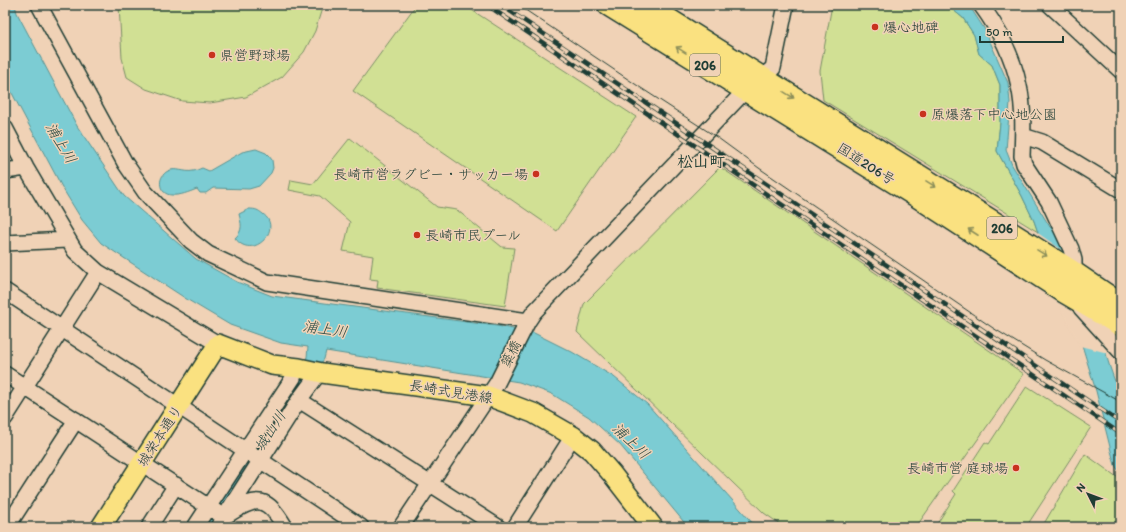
<svg xmlns="http://www.w3.org/2000/svg" width="1126" height="532" font-family="Itim,'Klee One',sans-serif">
  <style>
    .green { fill: #d1e094; stroke: #788e64 }
    .water { fill: #7bccd3; stroke: #569393 }
    .pier { fill: #f0d2b6 }
    .lines { fill: none; stroke-linecap: round; stroke-linejoin: round }
    .minor-casing { stroke: #1f3d34; stroke-width: 18 }
    .major-casing { stroke: #1f3d34; stroke-width: 22 }
    .highway-casing { stroke: #1f3d34; stroke-width: 25 }
    .minor { stroke: #f0d2b6; stroke-width: 15 }
    .major { stroke: #fae180; stroke-width: 19 }
    .highway { stroke: #fae180; stroke-width: 22 }
    .tram { stroke: #1f3d34; stroke-width: 1 }
    .rail-casing { stroke: #1f3d34; stroke-width: 4.5 }
    .rail { stroke: #f0d2b6; stroke-width: 3; stroke-dasharray: 9; stroke-linecap: butt }
    .oneway { stroke: #8c8f5a }
    .poi-dot { fill: #c8321e; stroke: #f0d2b6; stroke-width: 1.5 }
    .labels { text-anchor: middle; dominant-baseline: central; stroke-width: 3; stroke-linejoin: round; paint-order: stroke }
    .shield { fill: #f0d2b6; stroke: #5e6a5b; stroke-width: 1 }
    .shield-label { font-size: 13px; font-weight: bold; fill: #1f3d34 }
    .poi-label { font-size: 14px; fill: #1f3d34; stroke: #f0d2b6; text-anchor: start }
    .street-label { font-size: 14px; fill: #1f3d34; stroke: #f0d2b6 }
    .water-label { font-size: 15px; font-style: italic; fill: #284b44; stroke: #f0d2b6 }
    .quarter-label { font-size: 16px; font-weight: bold; fill: #1f3d34; stroke: #f0d2b6 }
  </style>
  <rect width="100%" height="100%" fill="#f0d2b6"/>
  <filter id="ink" filterUnits="userSpaceOnUse"><feTurbulence type="fractalNoise" baseFrequency=".025" numOctaves="2"/><feDisplacementMap in="SourceGraphic" scale="8" xChannelSelector="R" yChannelSelector="G"/><feConvolveMatrix kernelMatrix="1 2 1 2 8 2 1 2 1" color-interpolation-filters="sRGB"/></filter>
  <g filter="url(#ink)">
    <path class="green" d="M119,5h204l-8,26 -11,21 -22,25 -36,20 -36,6 -28,-2 -36,-12 -19,-12 -5,-19z
      M416,5h48l172,112 -79,114 -204,-140z
      M832,5h115l16,13 11,17 5,19 13,11 8,20v38l-3,28 25,45 12,25 4,11 -215,-132 -3,-29z
      M350,138l87,69 20,3 45,37 12,1 -9,58 -128,-18 1,-8 -8,-1 3,-23 -30,-5 7,-29 -30,-26 -31,-6 2,-10 22,4z
      M720,167l304,207 -108,153h-132l-20,-14 -187,-181 7,-28z
      M1027,386l64,41 -65,100h-91l21,-33 -3,-3 32,-49 4,2z
      M1085,454l36,26v47h-79z"/>
    <path class="water" d="M5,5h10l2,8 60,113 47,70 72,63 41,23 35,14 225,30 37,7 38,19 42,25 33,27 109,123h-68l-68,-82 -31,-28 -37,-23 -33,-12 -193,-31 -2,8 -27,38 -86,130h-11l96,-147 11,-23 1,-10 -27,-4 -51,-18 -42,-25 -87,-57 -19,-23 -19,-31 -58,-109z
      M947,5h20l5,5 13,20 23,53 2,19 -4,48 6,15 38,62 11,7 44,114c3,18 11,34 16,51v76l-6,-10 -4,-14 -15,-60 -14,-46 -16,-31 -32,-93 -12,-25 -25,-45 3,-28v-38l-8,-20 -13,-11 -5,-19 -11,-17z
      M256,149l10,4 3,3 3,4 1,8 -2,5 -12,13 -10,3 -36,-1 -7,5h-6l-3,-4c-8,3 -17,7 -25,6 -13,0 -16,-18 -4,-24 8,-4 17,2 25,0 3,0 6,-2 9,-3l7,3 33,-19z
      M249,209c7,0 9,1 14,5 21,15 -11,48 -28,24 9,-8 6,-15 4,-24z"/>
    <path class="pier" d="M1035,231l37,26 35,90 1,6 -28,-7 -16,-31z"/>
    <g class="lines">
      <g class="minor-casing">
        <path id="minor" d="M39,5l86,158 20,29 46,49 17,13 59,28 261,39
          M981,5c17,23 32,52 38,81 5,22 4,47 3,70l2,8 25,38 22,47 3,11v5l-3,6
          M1050,5l71,66
          M5,128l21,40 49,83 23,21 120,72
          M1023,136l19,6 79,48
          M5,171l21,-3
          M5,243l62,-3
          M5,291l356,236
          M1081,308l40,44
          M5,374l219,143
          M299,400l199,127
          M5,418l93,-146
          M229,514c29,-19 38,-17 56,13
          M7,527l69,-107
          M149,527l27,-42
          M195,527l98,-149 3,-10
          M218,527l81,-127 17,-23 6,-4
          M401,527l96,-144 31,-62 6,-9 207,-217 32,-27 13,-63
          M515,527l58,-91"/>
      </g>
      <g class="major-casing">
        <path id="major" d="M101,527l117,-183 54,21 27,3 23,5 166,23 45,17 40,23 19,15 20,23 41,53"/>
      </g>
      <g class="highway-casing">
        <path id="highway" d="M609,5l308,191 148,96 56,33
          M645,5l426,266 50,34"/>
      </g>
      <use href="#minor" class="minor"/>
      <use href="#major" class="major"/>
      <use href="#highway" class="highway"/>
      <path class="tram" d="M518,5l123,83 77,50 41,30 234,160 52,32 76,42"/>
      <g class="rail-casing">
        <path id="rail" d="M487,5l634,429
          M501,5l620,418"/>
      </g>
      <use href="#rail" class="rail"/>
    </g>
    <defs><path id="oneway-shaft" d="M-6 0H5M1.5-3L5.5 0L1.5 3" fill="none" stroke-width="1.6" stroke-linecap="round" stroke-linejoin="round"/></defs>
    <g class="oneway">
      <use href="#oneway-shaft" transform="translate(681 50) rotate(-148)"/>
      <use href="#oneway-shaft" transform="translate(789 95) rotate(32)"/>
      <use href="#oneway-shaft" transform="translate(931 184) rotate(32)"/>
      <use href="#oneway-shaft" transform="translate(973 232) rotate(-147)"/>
      <use href="#oneway-shaft" transform="translate(1042 253) rotate(32)"/>
    </g>
  </g>
  <g class="poi-dot">
    <circle cx="875" cy="27" r="4"/>
    <circle cx="212" cy="55" r="4"/>
    <circle cx="923" cy="114" r="4"/>
    <circle cx="536" cy="174" r="4"/>
    <circle cx="417" cy="235" r="4"/>
    <circle cx="1016" cy="468" r="4"/>
  </g>
  <g class="labels">
    <g class="shield">
      <rect x="690" y="54" width="30" height="22" rx="3"/>
      <rect x="987" y="217" width="30" height="22" rx="3"/>
    </g>
    <g class="shield-label">
      <text x="705" y="65">206</text>
      <text x="1002" y="228">206</text>
    </g>
    <g class="poi-label">
      <text x="883" y="27">爆心地碑</text>
      <text x="220" y="55">県営野球場</text>
      <text x="931" y="114">原爆落下中心地公園</text>
      <text x="528" y="174" text-anchor="end">長崎市営ラグビー・サッカー場</text>
      <text x="425" y="235">長崎市民プール</text>
      <text x="1008" y="468" text-anchor="end">長崎市営 庭球場</text>
    </g>
    <g class="street-label">
      <text transform="translate(866 164) rotate(32)">国道206号</text>
      <text transform="translate(511 354) rotate(-64)">簗橋</text>
      <text transform="translate(451 392) rotate(9)">長崎式見港線</text>
      <text transform="translate(160 436) rotate(-57)">城栄本通り</text>
    </g>
    <g class="water-label">
      <text transform="translate(61 143) rotate(59)">浦上川</text>
      <text transform="translate(325 329) rotate(9)">浦上川</text>
      <text transform="translate(270 431) rotate(-57)">城山川</text>
      <text transform="translate(631 441) rotate(44)">浦上川</text>
    </g>
    <g class="quarter-label">
      <text x="701" y="161">松山町</text>
    </g>
  </g>
  <rect width="1126" height="532" fill="none" stroke="#f0d2b6" stroke-width="20"/>
  <rect x="10" y="10" width="1106" height="512" fill="none" stroke="#1f3d34" stroke-width="1.5" filter="url(#ink)"/>
  <g transform="translate(1088 494) rotate(312)" stroke="#f0d2b6" stroke-width="3" paint-order="stroke">
  <path d="M0-3L7 15L0 10L-7 15Z" fill="#1f3d34"/>
  <text y="-6" font-size="11" font-weight="bold" text-anchor="middle" fill="#1f3d34">N</text>
  </g>
  <path d="M980 36v6h83v-6" fill="none" stroke="#1f3d34" stroke-width="2"/>
  <text x="986" y="36" font-size="12" fill="#1f3d34" stroke="#f0d2b6" stroke-width="3" paint-order="stroke">50 m</text>
</svg>
